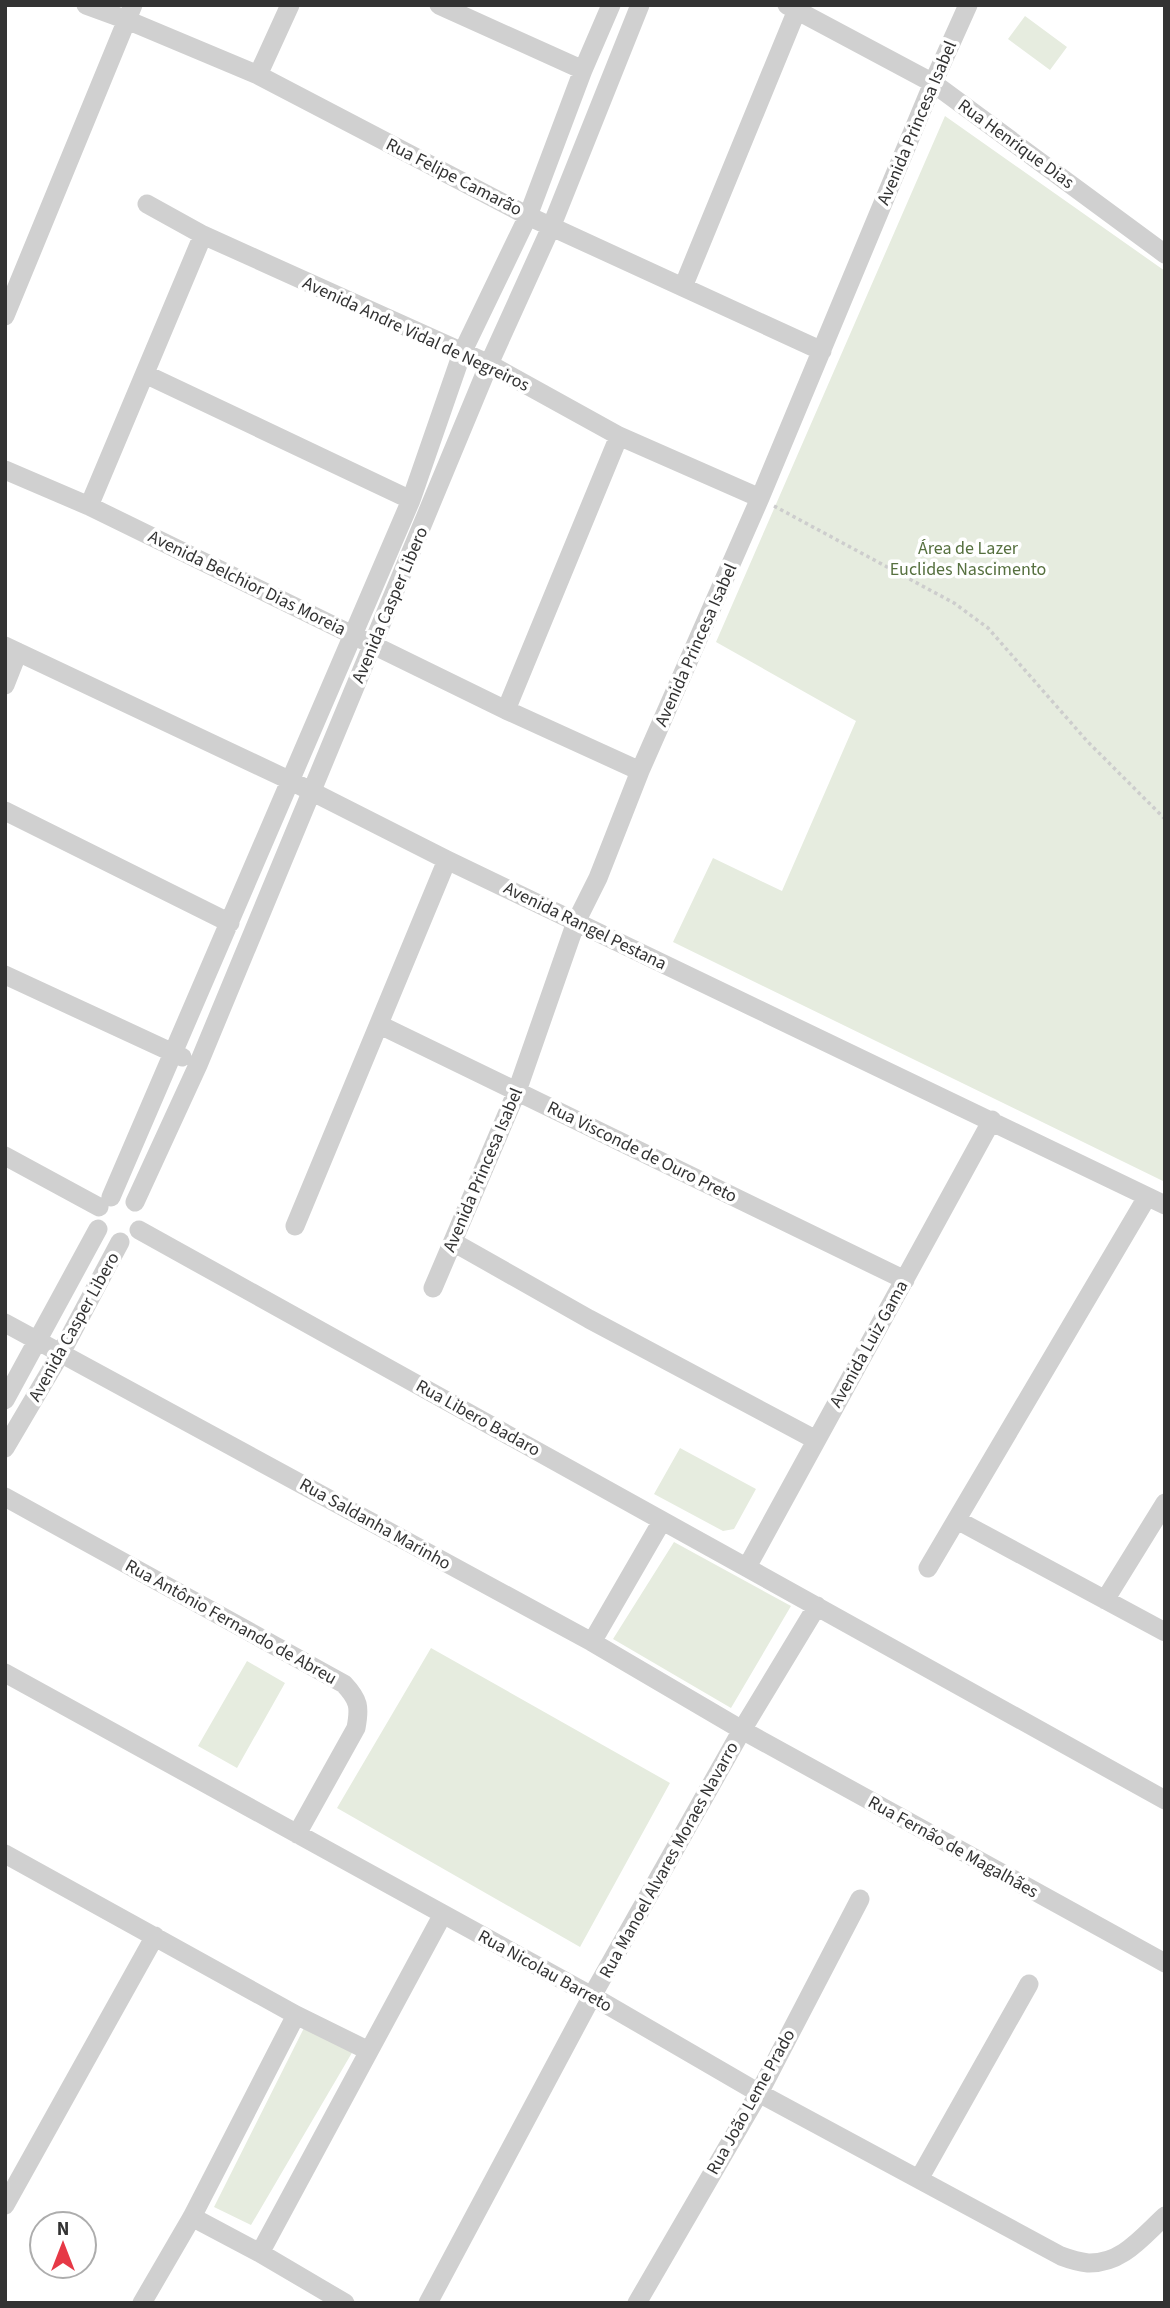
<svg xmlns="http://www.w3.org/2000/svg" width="1170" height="2308" font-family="'Source Sans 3',sans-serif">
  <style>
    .park { fill: #e6ecdf }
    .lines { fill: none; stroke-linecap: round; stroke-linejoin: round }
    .path { stroke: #cdcdcd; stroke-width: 3.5; stroke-dasharray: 3.5 3.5; stroke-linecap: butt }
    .minor { stroke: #d0d0d0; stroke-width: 19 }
    .labels { text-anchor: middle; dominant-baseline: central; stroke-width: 7; stroke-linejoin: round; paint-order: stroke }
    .street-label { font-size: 18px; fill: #333; stroke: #fff }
    .park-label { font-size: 18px; fill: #56703f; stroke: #fff }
  </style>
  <rect width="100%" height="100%" fill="#fff"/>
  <path class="park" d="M1025,16l42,31 -17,23 -42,-31z
    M945,116l220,155v911l-492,-240 40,-84 69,33 74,-170 -140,-79z
    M680,1448l76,41 -22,40 -11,2 -69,-37z
    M674,1542l117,64 -60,102 -118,-69z
    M431,1648l239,135 -90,164 -243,-139z
    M247,1661l38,22 -48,85 -39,-22z
    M305,2026l48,25 -102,174 -37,-18z"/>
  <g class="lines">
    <path class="path" d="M774,506l180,97 34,25 99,113 78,78"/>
    <path class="minor" d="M86,5l41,15 131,55 270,141 294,135
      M439,5l144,65
      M787,5l146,78 232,171
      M258,75l32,-70
      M147,204l56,31 286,129 130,72 141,62
      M683,287l116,-282
      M5,316l128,-311
      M145,374l266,126
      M5,470l84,36 417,204 134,61
      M89,506l114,-271
      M5,646l286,135 156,79 718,345
      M5,685l13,-33
      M506,710l113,-274
      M5,811l225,112
      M5,975l177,82
      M380,1025l525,255
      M5,1156l94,51
      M111,1197l300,-697 51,-147 66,-137 55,-146 28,-65
      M135,1202l63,-137 291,-701 63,-139 88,-220
      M295,1226l152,-366
      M139,1230l1026,570
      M453,1242l136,77 227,121
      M433,1288l84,-197 59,-169 22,-44 42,-107 120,-273 173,-415 35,-78
      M5,1323l587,319 150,88 423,233
      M5,1400l93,-171
      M5,1448l56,-95 59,-111
      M5,1497l339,187c15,16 16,23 12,44l-59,106
      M957,1520l208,112
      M747,1567l245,-447
      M928,1568l219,-371
      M1105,1600l60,-97
      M592,1642l70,-121
      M5,1673l587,323 167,97 302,163c8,3 18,6 27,7 34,1 54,-26 77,-47
      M5,1854l291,161 73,36
      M919,2179l110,-195
      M5,2205l150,-269
      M192,2217l68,36 85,50
      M260,2253l183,-339
      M142,2303l50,-86 104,-202
      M428,2303l164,-307 150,-266 75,-124
      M637,2303l122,-210 101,-194"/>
  </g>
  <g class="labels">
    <g class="street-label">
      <text transform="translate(917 123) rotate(-67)">Avenida Princesa Isabel</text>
      <text transform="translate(1016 144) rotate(36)">Rua Henrique Dias</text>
      <text transform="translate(454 177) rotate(27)">Rua Felipe Camarão</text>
      <text transform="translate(416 334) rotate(25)">Avenida Andre Vidal de Negreiros</text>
      <text transform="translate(247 583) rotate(26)">Avenida Belchior Dias Moreia</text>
      <text transform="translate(390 605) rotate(-67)">Avenida Casper Libero</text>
      <text transform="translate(696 645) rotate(-66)">Avenida Princesa Isabel</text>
      <text transform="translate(585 926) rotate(26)">Avenida Rangel Pestana</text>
      <text transform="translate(642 1152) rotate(26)">Rua Visconde de Ouro Preto</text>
      <text transform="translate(483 1170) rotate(-67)">Avenida Princesa Isabel</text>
      <text transform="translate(74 1327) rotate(-61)">Avenida Casper Libero</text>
      <text transform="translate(869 1344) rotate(-61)">Avenida Luiz Gama</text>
      <text transform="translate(478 1418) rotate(29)">Rua Libero Badaro</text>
      <text transform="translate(375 1524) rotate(29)">Rua Saldanha Marinho</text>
      <text transform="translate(231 1622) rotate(29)">Rua Antônio Fernando de Abreu</text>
      <text transform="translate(953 1847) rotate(29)">Rua Fernão de Magalhães</text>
      <text transform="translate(669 1860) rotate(-61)">Rua Manoel Alvares Moraes Navarro</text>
      <text transform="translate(545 1971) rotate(29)">Rua Nicolau Barreto</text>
      <text transform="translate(751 2102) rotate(-61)">Rua João Leme Prado</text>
    </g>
    <g class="park-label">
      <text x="968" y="548">Área de Lazer<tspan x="968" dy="21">Euclides Nascimento</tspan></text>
    </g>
  </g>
  <rect width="1170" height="2308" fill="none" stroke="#333333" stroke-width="14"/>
  <g transform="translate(63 2245)"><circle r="33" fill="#ffffff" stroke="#adadad" stroke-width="2"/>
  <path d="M0-5L12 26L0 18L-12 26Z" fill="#e63946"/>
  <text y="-10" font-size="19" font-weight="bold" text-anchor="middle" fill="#333333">N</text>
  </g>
</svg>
